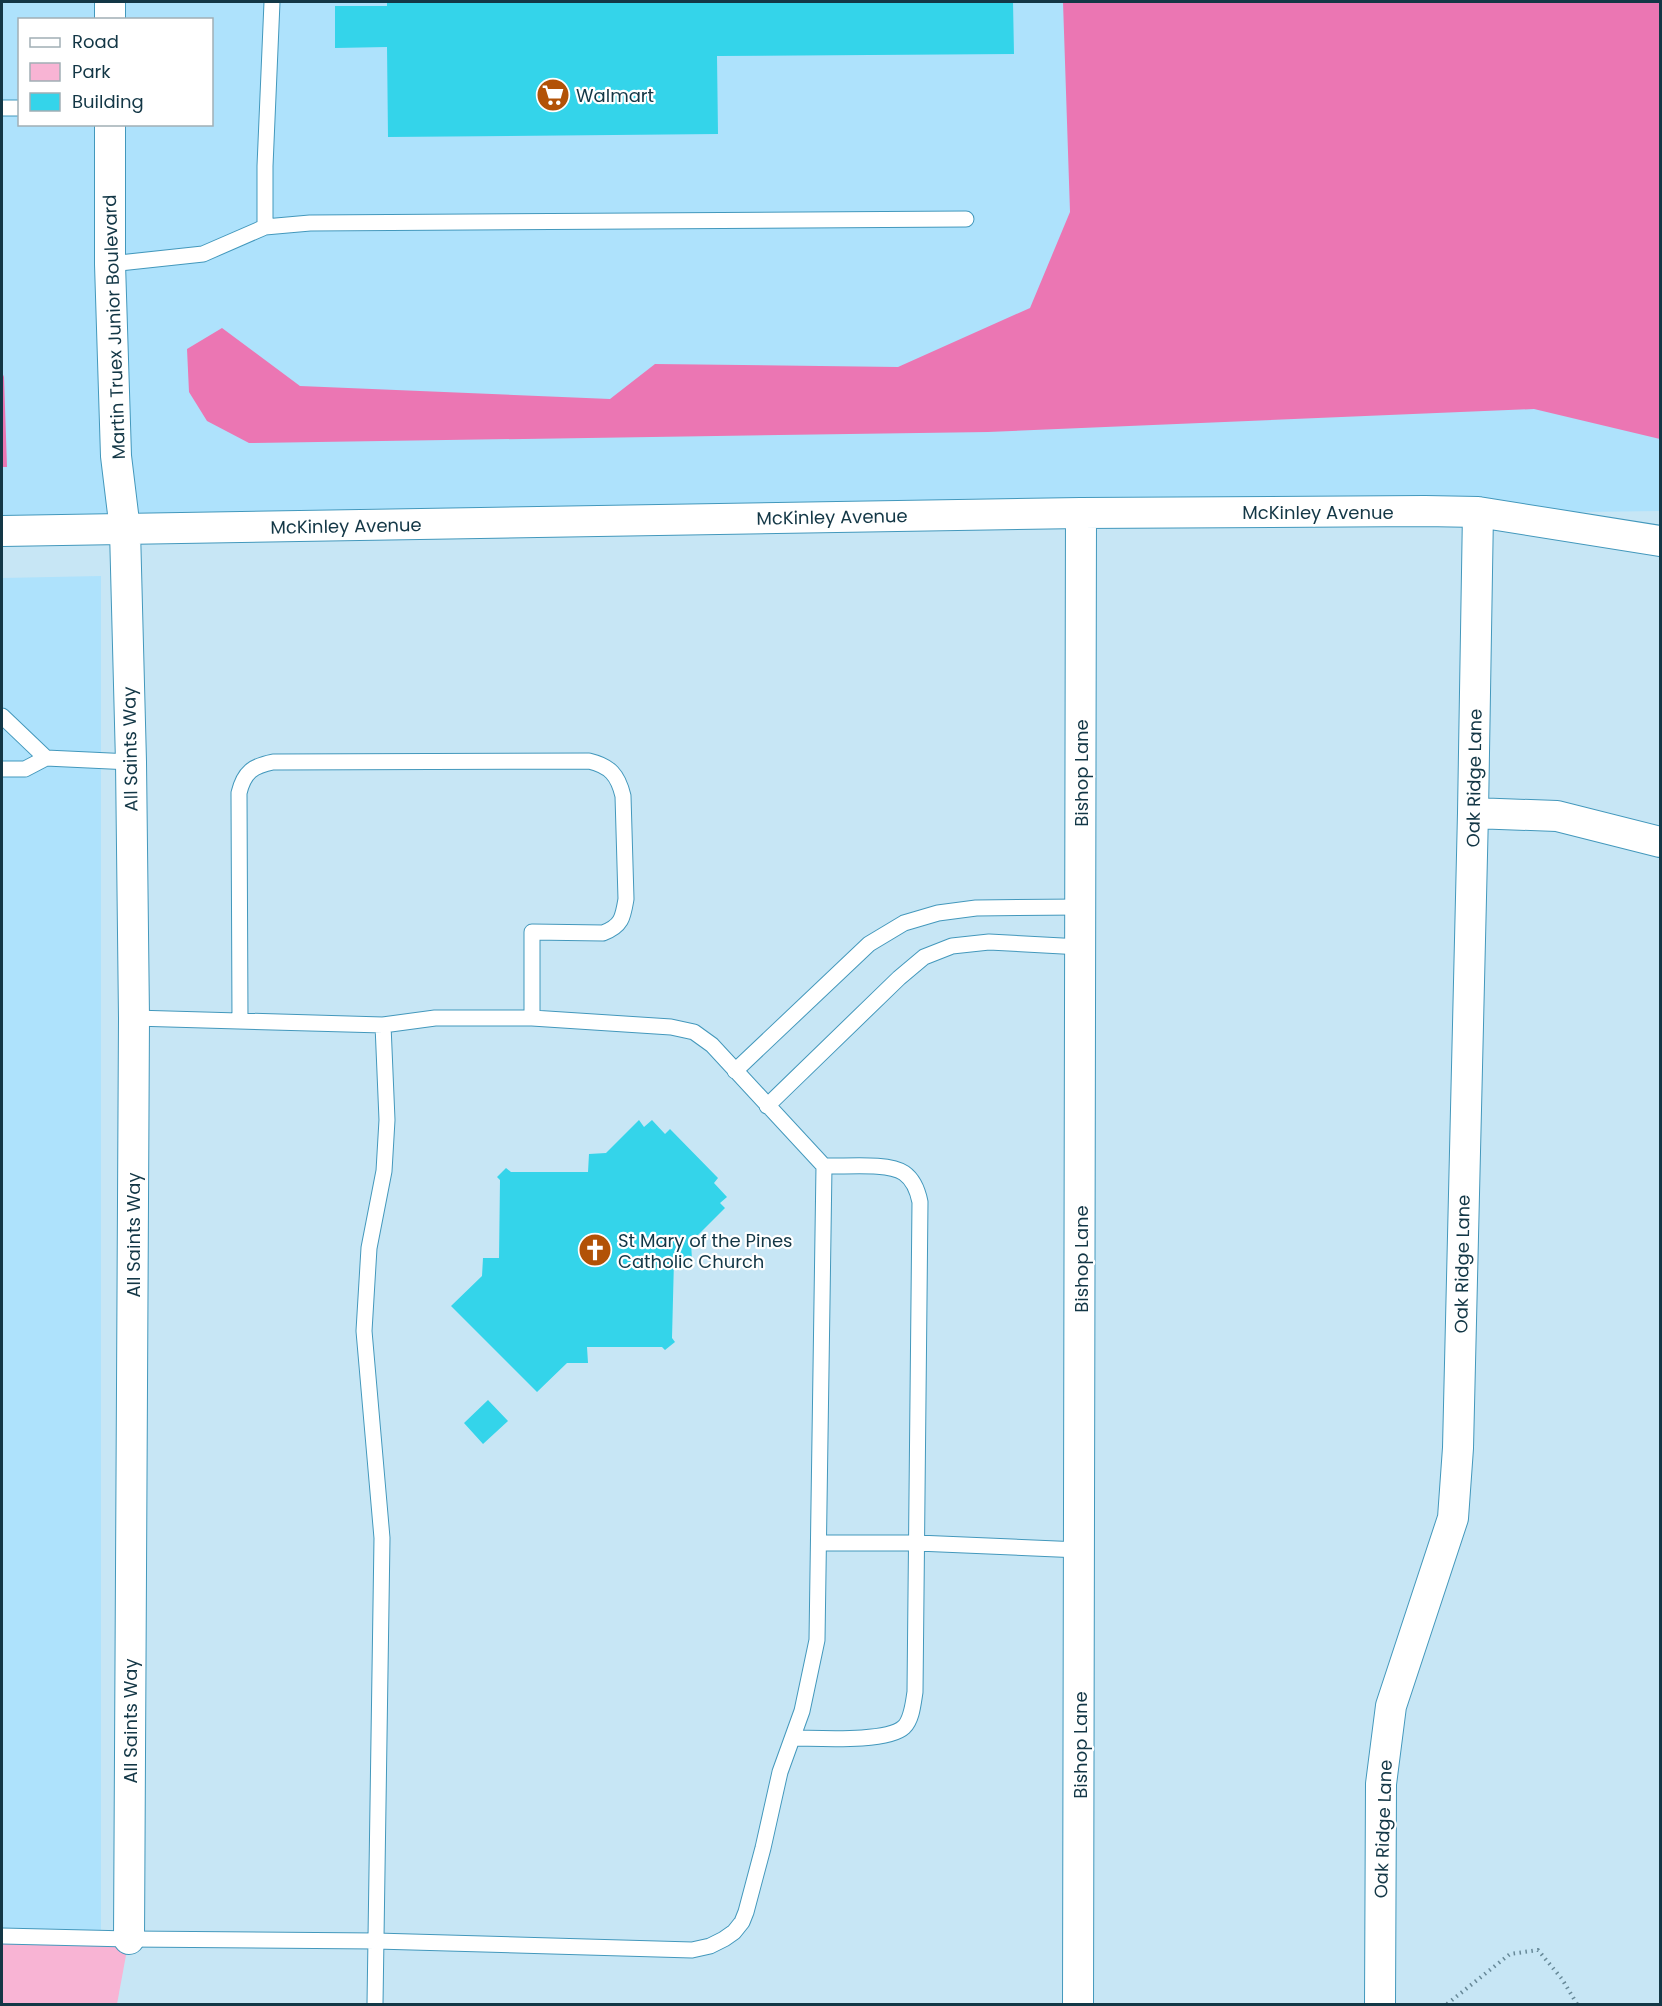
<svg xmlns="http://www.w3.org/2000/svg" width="1662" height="2006" font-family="Poppins,sans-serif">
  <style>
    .built { fill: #aee2fc; fill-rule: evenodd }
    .green { fill: #f8b4d4 }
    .forest { fill: #eb76b3 }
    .building { fill: #34d4ea }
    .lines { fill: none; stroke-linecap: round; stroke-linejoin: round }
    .service-casing { stroke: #4398bc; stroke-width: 17 }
    .minor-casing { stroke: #4398bc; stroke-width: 32 }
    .path { stroke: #678998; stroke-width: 4; stroke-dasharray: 1.5 4.5; stroke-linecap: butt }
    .service { stroke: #fff; stroke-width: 15 }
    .minor { stroke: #fff; stroke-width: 30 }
    .labels { text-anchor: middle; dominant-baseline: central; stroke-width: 4.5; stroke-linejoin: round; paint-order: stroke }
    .poi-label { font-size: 18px; fill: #133746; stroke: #fff; text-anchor: start }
    .street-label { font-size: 18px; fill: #133746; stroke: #fff }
  </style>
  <rect width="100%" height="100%" fill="#c7e6f5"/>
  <path class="built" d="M2,2h1658v509l-1658,20zM20,20h192v104h-192z
    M101,576v1362l-99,-2v-1358z"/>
  <path class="green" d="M2,1936l127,3 -12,65h-115z"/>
  <path class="forest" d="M1063,2h597v437l-126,-30 -546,23 -739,11 -42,-22 -18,-29 -2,-43 35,-21 78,58 310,13 45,-35 243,3 132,-59 40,-96z
    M2,372l2,5 3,90h-5z"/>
  <path class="building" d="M387,2h626l1,52 -297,2 1,78 -330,3 -1,-90 -52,1v-42h52z
    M639,1120l5,7 8,-7 13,14 5,-5 48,49 -4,5 13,14 -7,6 5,5 -34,34 1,18h-18l-2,78 3,4 -10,8 -3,-3h-75l1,16h-21l-30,29 -86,-86 31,-30 1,-18h16l1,-78 -3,-3 9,-9 5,4h77l1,-18 17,-1z
    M488,1400l20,21 -25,23 -19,-21z"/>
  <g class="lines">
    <g class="service-casing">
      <path id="service" d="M2,108h18
        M265,227v-61l7,-164
        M110,264l93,-10 62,-27 45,-4 656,-4
        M2,716l44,42
        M2,769h23l21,-11 85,4
        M240,1021l-1,-228c5,-21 14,-27 34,-31l316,-1c21,5 29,14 34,35l3,103c-3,18 -4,27 -23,34l-71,-1v86
        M735,1071l134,-127 35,-21 34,-10 38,-5 105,-1
        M767,1106l132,-128 25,-21 28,-11 37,-4 92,5
        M820,1543h97l163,7
        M793,1738c24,0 94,5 111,-11 8,-8 9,-23 11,-35l5,-490c-2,-10 -6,-22 -16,-29 -16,-11 -60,-6 -80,-7
        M2,1936l127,3 247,2 316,9 18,-4 14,-7 10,-7 8,-10 4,-10 17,-64 17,-76 22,-61 15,-71 7,-474 -112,-121 -18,-13 -23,-5 -139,-9h-97l-52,7 -249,-7
        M375,2004l7,-466 -18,-207 5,-83 15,-77 3,-51 -4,-95"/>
    </g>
    <g class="minor-casing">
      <path id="minor" d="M110,2v18
        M110,124v140l6,192 9,74 6,232 3,256 -5,921
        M2,531l1079,-18 344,-2 53,1 182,29
        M1473,813l84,3 103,26
        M1078,2004l3,-1491
        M1380,2004l1,-220 10,-78 62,-188 5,-70 15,-635 5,-301"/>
    </g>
    <path class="path" d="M1447,2004l63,-50 28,-4 24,29 15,25"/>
    <use href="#service" class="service"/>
    <use href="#minor" class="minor"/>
  </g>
  <defs>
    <g id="supermarket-disc" transform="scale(1.725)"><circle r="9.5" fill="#b25207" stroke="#fff"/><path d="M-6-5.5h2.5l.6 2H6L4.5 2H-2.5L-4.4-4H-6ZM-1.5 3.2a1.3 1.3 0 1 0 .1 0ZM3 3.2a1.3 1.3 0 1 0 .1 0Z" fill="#fff"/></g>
    <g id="church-disc" transform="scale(1.725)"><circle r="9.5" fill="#b25207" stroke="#fff"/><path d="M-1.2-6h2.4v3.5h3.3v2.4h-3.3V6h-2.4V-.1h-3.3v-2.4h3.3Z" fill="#fff"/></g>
  </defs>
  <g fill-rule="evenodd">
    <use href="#supermarket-disc" x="553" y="95"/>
    <use href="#church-disc" x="595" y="1250"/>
  </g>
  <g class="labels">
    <g class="poi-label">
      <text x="576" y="95">Walmart</text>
      <text x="618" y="1240">St Mary of the Pines<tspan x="618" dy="21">Catholic Church</tspan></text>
    </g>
    <g class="street-label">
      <text transform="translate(114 327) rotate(-92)">Martin Truex Junior Boulevard</text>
      <text x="1318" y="512">McKinley Avenue</text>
      <text transform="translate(832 517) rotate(-1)">McKinley Avenue</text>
      <text transform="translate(346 526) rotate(-1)">McKinley Avenue</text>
      <text transform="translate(130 749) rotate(-91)">All Saints Way</text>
      <text transform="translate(1081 773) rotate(-90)">Bishop Lane</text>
      <text transform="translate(1474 778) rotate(-89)">Oak Ridge Lane</text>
      <text transform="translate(133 1235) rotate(-90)">All Saints Way</text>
      <text transform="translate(1081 1259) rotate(-90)">Bishop Lane</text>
      <text transform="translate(1462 1264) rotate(-89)">Oak Ridge Lane</text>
      <text transform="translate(130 1721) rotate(-90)">All Saints Way</text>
      <text transform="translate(1080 1745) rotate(-90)">Bishop Lane</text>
      <text transform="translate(1383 1829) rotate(-88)">Oak Ridge Lane</text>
    </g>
  </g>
  <rect width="1662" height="2006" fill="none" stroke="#133746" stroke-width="6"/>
  <rect x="18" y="18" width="195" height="108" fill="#ffffff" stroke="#a1afb5" stroke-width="1.5"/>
  <rect x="30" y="38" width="30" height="9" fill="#ffffff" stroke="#a1afb5" stroke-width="1.5"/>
  <text x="72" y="48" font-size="18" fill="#133746">Road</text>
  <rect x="30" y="63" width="30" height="18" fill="#f8b4d4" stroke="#a1afb5" stroke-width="1.5"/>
  <text x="72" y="78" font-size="18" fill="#133746">Park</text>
  <rect x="30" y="93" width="30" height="18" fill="#34d4ea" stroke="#a1afb5" stroke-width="1.5"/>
  <text x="72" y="108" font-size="18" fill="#133746">Building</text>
</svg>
